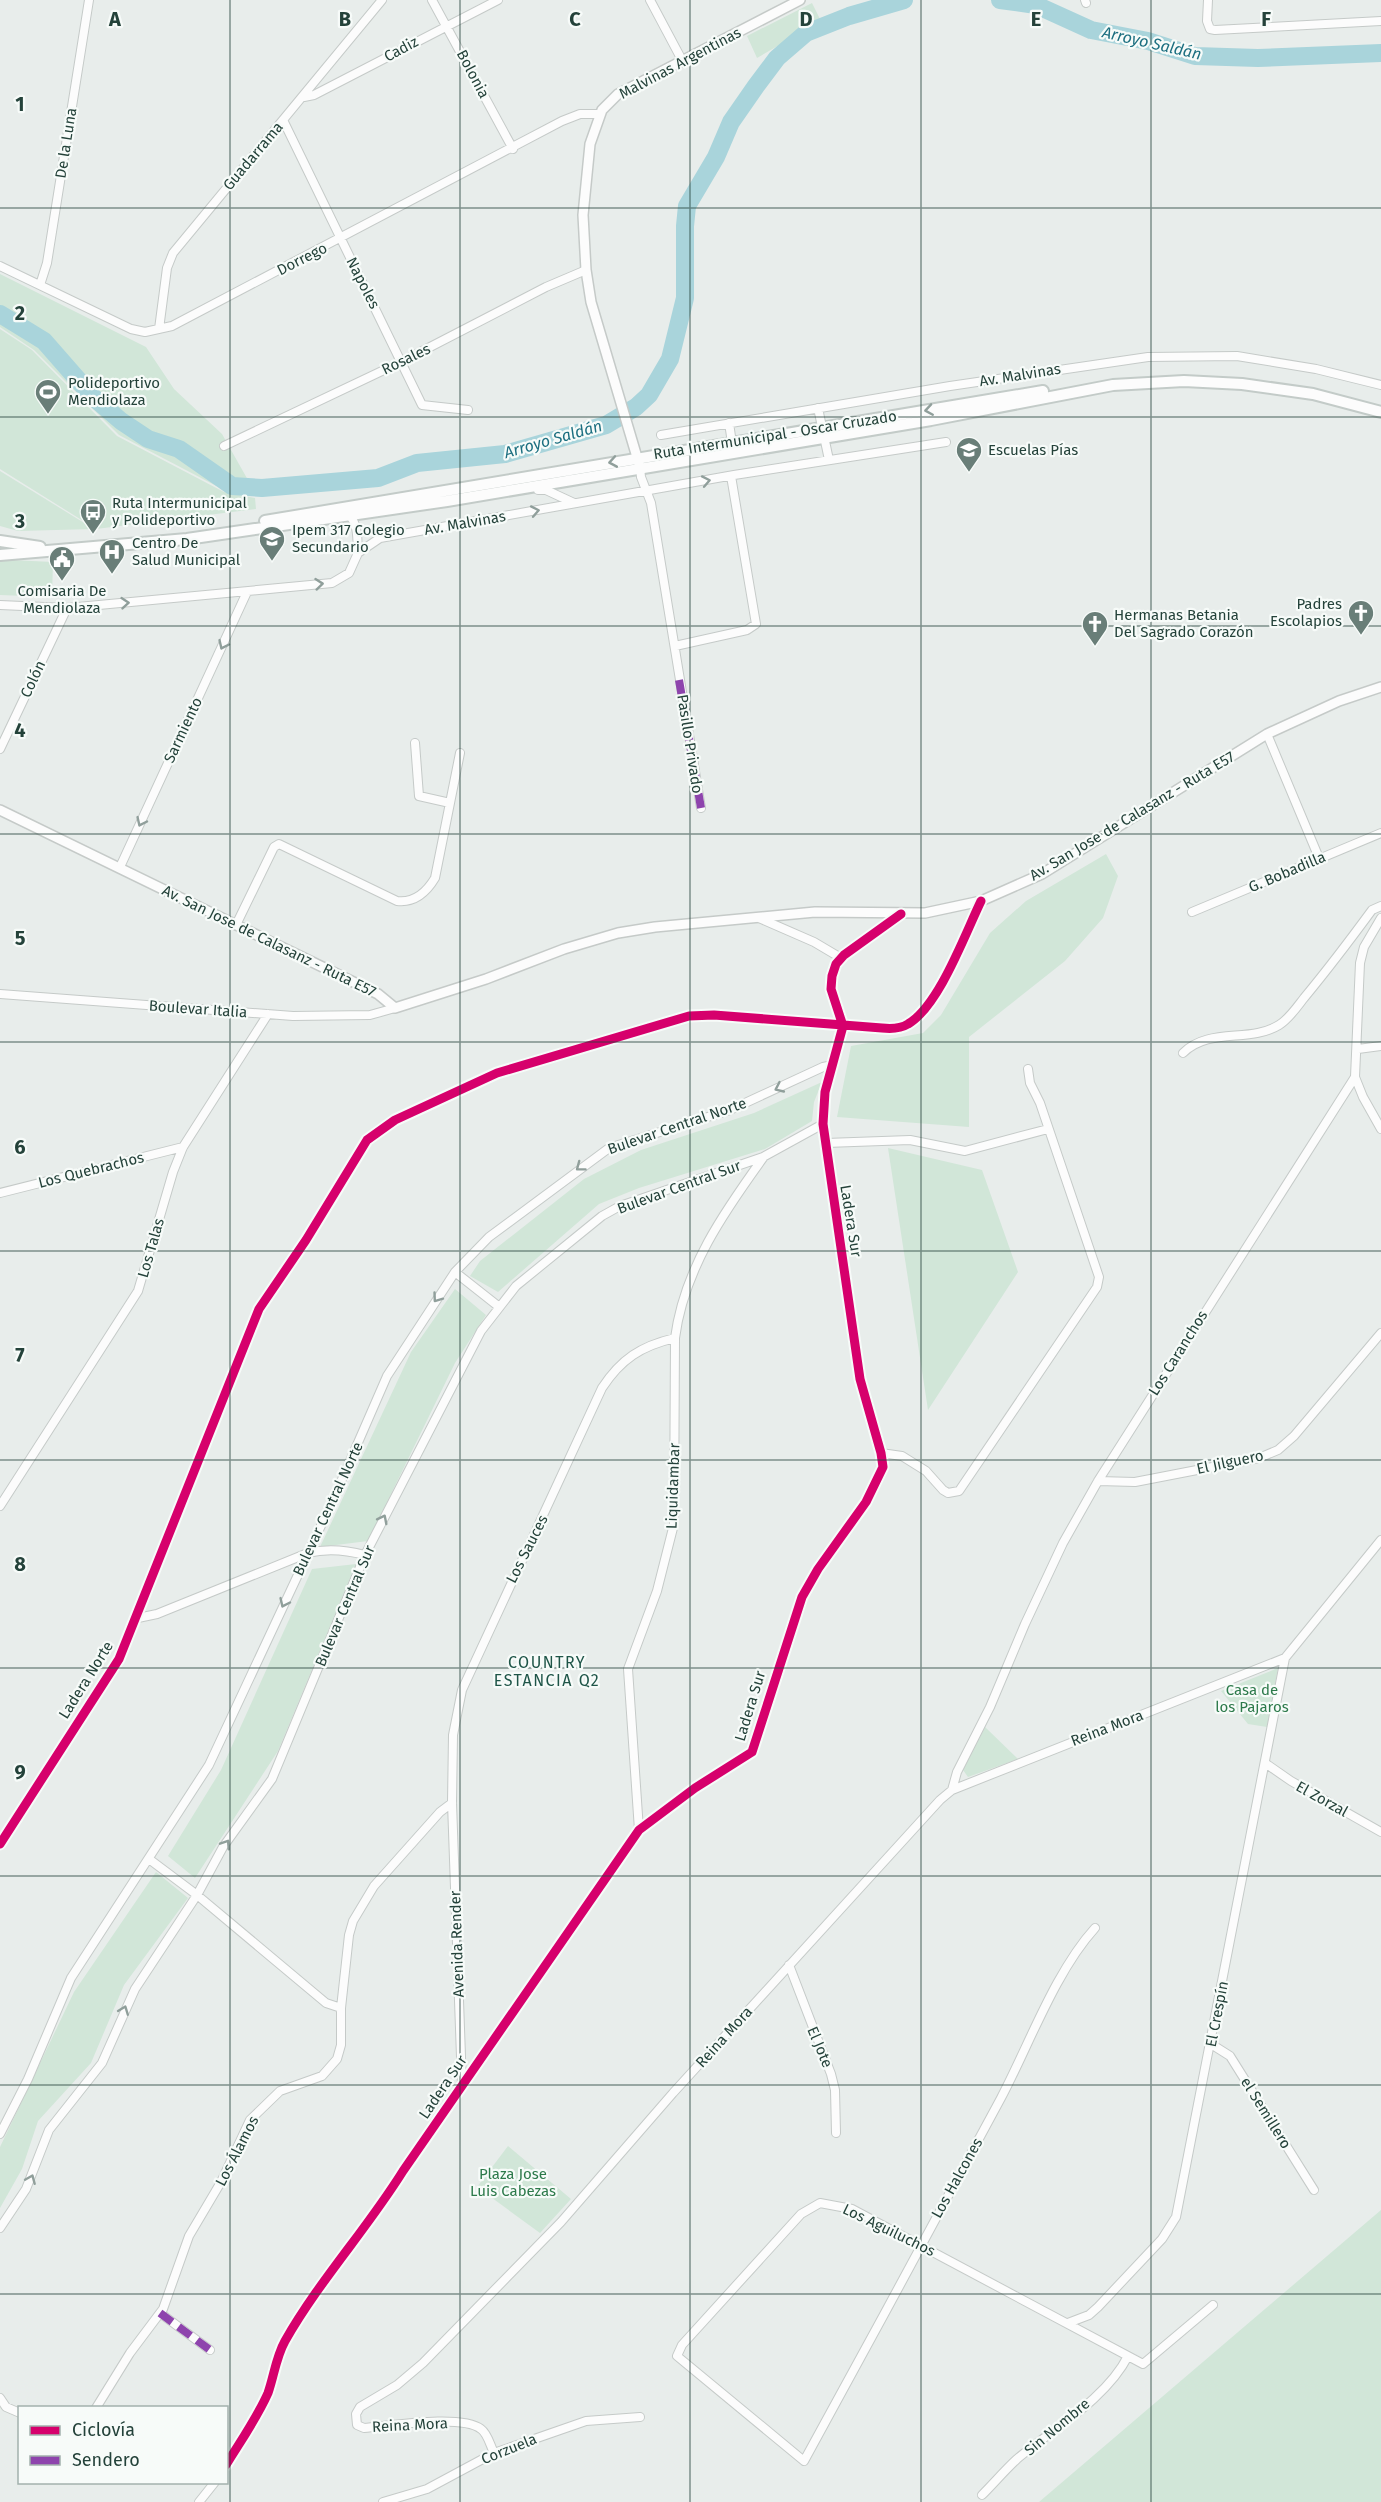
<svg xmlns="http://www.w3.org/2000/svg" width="1381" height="2502" font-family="'Fira Sans',sans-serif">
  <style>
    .green { fill: #d1e6d8 }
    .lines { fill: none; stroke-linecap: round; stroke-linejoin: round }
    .river { stroke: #a9d4db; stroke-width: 18 }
    .minor-casing { stroke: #c5cac8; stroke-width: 10 }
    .tertiary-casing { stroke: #c5cac8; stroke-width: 12 }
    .secondary-casing { stroke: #c3cbc8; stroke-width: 14 }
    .minor { stroke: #fcfcfc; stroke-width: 8 }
    .tertiary { stroke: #fcfcfc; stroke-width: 9 }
    .secondary { stroke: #fcfcfc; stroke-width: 10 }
    .quiet { stroke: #8e44ad; stroke-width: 8; stroke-dasharray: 15 8; stroke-linecap: butt }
    .cycleway-casing { stroke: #f7fbf9; stroke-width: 13 }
    .cycleway { stroke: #d6006c; stroke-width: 9 }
    .oneway { stroke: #909f9b }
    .grid { fill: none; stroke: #24423a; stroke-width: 1.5; stroke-opacity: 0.55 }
    .labels { text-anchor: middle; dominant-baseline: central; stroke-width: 4.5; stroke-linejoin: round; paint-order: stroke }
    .street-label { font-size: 15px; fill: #24423a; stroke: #f7fbf9 }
    .poi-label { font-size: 15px; fill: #24423a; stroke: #f7fbf9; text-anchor: start }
    .park-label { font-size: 15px; fill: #2d7a4b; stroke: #f7fbf9 }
    .water-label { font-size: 16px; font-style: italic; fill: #1c6f80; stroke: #f7fbf9 }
    .neighbourhood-label { font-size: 16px; letter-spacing: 1.5px; fill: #1f5548; stroke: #f7fbf9 }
    .grid-label { font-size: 20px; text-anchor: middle; font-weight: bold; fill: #24423a; stroke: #f7fbf9; stroke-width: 4.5; stroke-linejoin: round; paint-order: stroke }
  </style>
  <rect width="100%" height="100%" fill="#e8edeb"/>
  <path class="green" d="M812,3l9,18 -64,37 -10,-22z
    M0,274l146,73 28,42 48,45 35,62 -33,-6 -105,-55 -85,-85 -34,-23z
    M0,329l32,21 85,86 107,56 31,6 1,11 -160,20 -96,-60z
    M0,471l94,58 -76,2 -18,-5z
    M11,560l42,2 -1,35 -52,-2v-34z
    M1106,854l12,22 -15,42 -38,43 -96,76v90l-132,-10 14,-71 72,-13 18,-18 49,-82 36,-32z
    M822,1082l-8,20 -2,19 -47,28 -126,39 -40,16 -101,88 -28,-16 10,-15 104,-82 57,-29 113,-37z
    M888,1148l94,22 36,102 -90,138z
    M455,1289l31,26 -31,48 -87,178 -48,6 91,-195z
    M356,1564l-78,187 -83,127 -27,-22 53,-86 91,-201z
    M1278,1668l-11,59 -19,-3 -27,-33z
    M985,1727l33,32 -50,18 -5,-7z
    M156,1872l32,26 -64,87 -33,78 -53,58 -16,48 -22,39v-61l74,-155z
    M508,2146l63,53 -31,34 -63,-46z
    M1381,2210v292h-342z"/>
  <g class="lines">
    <path class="river" d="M1000,0l36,5 55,25 57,11 47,15 63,2 123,-5
      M0,314l44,27 49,56 28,24 27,18 31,10 53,37 30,2 116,-10 39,-15 88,-9 101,-29 30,-18 13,-12 21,-36 15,-61v-72l2,-20 29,-49 15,-35 25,-36 21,-28 29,-25 43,-17 55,-16"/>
    <g class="minor-casing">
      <path id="minor" d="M432,0l81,149
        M650,0l33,62
        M1085,0l1,3
        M1208,0l-1,21 3,8 5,1 166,-9
        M304,97l10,-2 184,-95
        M283,120l139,285 46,5
        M0,266l131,63 14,3 27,-6 390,-205 18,-7h20
        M40,285l7,-22 42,-263
        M159,329l8,-61 6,-15 209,-253
        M818,408l11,52
        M729,423l3,20
        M661,435l289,-49 198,-29 89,-1 79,13 65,16
        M224,446l179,-85 143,-74 40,-17
        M640,468l1,9 10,26 50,305
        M538,490h8l28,13
        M349,515c10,10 8,25 9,38
        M0,605l67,3 265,-25 17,-10 9,-20 22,-15 354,-63 212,-33
        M675,646l72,-16 9,-6 -25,-148
        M1267,734l52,124
        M415,743l4,53 31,7
        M0,749l67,-141
        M120,867l127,-275
        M1192,912l189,-79
        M759,918l55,24 27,16
        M236,925l38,-78 5,-3 118,57c17,2 29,-8 38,-23l25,-125
        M0,994l293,22 77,-1 25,-7
        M1358,1049l23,-3
        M1183,1053c26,-26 67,-10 96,-28 10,-6 18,-18 25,-27 24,-29 46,-58 68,-88l9,-4
        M1355,1077l8,20 18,32
        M826,1143l84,-3 55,11 83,-22
        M0,1193l183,-46
        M455,1272l43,34
        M881,1453l21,3 24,15 17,19 5,3 11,-2 138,-204 2,-10 -59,-174 -10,-20 -2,-14
        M1098,1481l37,1 124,-24 19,-8 16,-14 87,-103
        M0,1506l138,-215 35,-119 10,-25 85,-133
        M138,1618l19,-4 151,-61c19,-5 38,-3 57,2
        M1265,1763l26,18 90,51
        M952,1790l5,-18 33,-65 35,-83 38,-81 35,-62 257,-404 5,-114 4,-16 17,-29
        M639,1830l-11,-161 29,-78 17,-67 1,-186c9,-69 49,-126 88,-180
        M0,1844l119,-185 140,-350 47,-69 61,-100 28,-20 102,-47 192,-57 25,-1 168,13c9,1 18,1 26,-4 31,-18 57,-90 73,-123
        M149,1859l48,36 129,108 15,5
        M1095,1928c-40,44 -66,117 -94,170 -65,122 -131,242 -197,363l-127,-105 5,-11 119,-131 19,-11 32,6 291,155 70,-59
        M789,1965l42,109 4,16 1,43
        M1211,2044l19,12 84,134
        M462,2085l-10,-282 1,-68 9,-45 140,-302c19,-29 39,-42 73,-50
        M0,2134l28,-55 43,-101 138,-213 124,-265 54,-124 68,-104 34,-35 120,-89 121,-38 93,-43 10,-2
        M0,2228l26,-39 23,-59 53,-67 33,-74 62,-94 26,-48 49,-68 93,-224 116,-224 35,-45 86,-70 18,-10 143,-49 60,-33
        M160,2313l50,37
        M1068,2323l21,-8 9,-8 64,-68 14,-22 109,-559 96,-118
        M0,2398l6,9 14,6
        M96,2408l34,-55 33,-44 26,-73 32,-54 29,-62 30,-29 42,-15 15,-17 4,-14v-37l8,-73 4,-14 21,-35 66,-74 12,-9
        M494,2453c-4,-8 -6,-19 -13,-24 -20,-15 -91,-3 -117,-1l-7,-3 -1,-11 4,-7 37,-22 26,-22 138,-141 112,-129 267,-293 12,-10 333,-132
        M226,2465c14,-23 31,-47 42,-72 6,-17 8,-36 17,-52 34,-60 82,-112 118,-170l236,-341 56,-42 57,-36 50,-155 16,-28 48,-67 17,-35 -2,-14 -21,-74 -37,-255 2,-32 18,-66 -12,-37 1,-13 4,-12 8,-9 57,-41
        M982,2495c12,-12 23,-25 35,-36 36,-30 90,-61 111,-103
        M199,2502l16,-20
        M383,2502l44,-13 67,-36 92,-32 54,-4"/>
    </g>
    <g class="tertiary-casing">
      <path id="tertiary" d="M639,464l-48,-162 -5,-32 -3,-55 7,-71 12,-34 16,-16 182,-94
        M0,810l378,184 17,14 91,-29 78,-30 54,-16 37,-6 160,-15 110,1 56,-12 61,-27 225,-140 72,-33 42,-14"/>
    </g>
    <g class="secondary-casing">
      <path id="secondary" d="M265,521l778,-130
        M0,541l40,6
        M0,555l187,-16 260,-38 484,-81 182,-35 71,-4 58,3 71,10 68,18"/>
    </g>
    <use href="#minor" class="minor"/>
    <use href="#tertiary" class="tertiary"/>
    <use href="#secondary" class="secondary"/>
    <path class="quiet" d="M679,680l22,128
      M160,2313l50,37"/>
    <g class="cycleway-casing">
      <path id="cycleway" d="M0,1844l119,-185 140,-350 47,-69 61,-100 28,-20 102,-47 192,-57 25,-1 168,13c9,1 18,1 26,-4 31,-18 57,-90 73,-123
        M226,2465c14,-23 31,-47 42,-72 6,-17 8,-36 17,-52 34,-60 82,-112 118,-170l236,-341 56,-42 57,-36 50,-155 16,-28 48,-67 17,-35 -2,-14 -21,-74 -37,-255 2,-32 18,-66 -12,-37 1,-13 4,-12 8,-9 57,-41"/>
    </g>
    <use href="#cycleway" class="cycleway"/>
  </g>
  <defs><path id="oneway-chevron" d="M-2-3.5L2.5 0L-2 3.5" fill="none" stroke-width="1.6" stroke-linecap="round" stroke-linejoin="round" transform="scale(1.5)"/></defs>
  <g class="oneway">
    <use href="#oneway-chevron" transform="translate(929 410) rotate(171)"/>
    <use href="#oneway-chevron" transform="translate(613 462) rotate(170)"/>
    <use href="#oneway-chevron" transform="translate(706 481) rotate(-11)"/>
    <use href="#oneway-chevron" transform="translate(535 511) rotate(-11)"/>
    <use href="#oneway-chevron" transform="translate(319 584) rotate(-6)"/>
    <use href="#oneway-chevron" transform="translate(125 603) rotate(-5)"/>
    <use href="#oneway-chevron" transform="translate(223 645) rotate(115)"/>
    <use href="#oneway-chevron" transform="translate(141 822) rotate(115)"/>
    <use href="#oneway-chevron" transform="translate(779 1088) rotate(155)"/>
    <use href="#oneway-chevron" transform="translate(580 1167) rotate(143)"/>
    <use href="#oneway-chevron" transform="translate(437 1298) rotate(126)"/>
    <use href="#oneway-chevron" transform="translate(383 1519) rotate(-63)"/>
    <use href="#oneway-chevron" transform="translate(284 1603) rotate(115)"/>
    <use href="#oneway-chevron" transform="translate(226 1844) rotate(-57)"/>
    <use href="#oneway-chevron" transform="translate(124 2010) rotate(-69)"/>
    <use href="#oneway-chevron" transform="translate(31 2179) rotate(-67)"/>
  </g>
  <path class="grid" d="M230,0v2502M460,0v2502M690,0v2502M921,0v2502M1151,0v2502M0,208h1381M0,417h1381M0,626h1381M0,834h1381M0,1042h1381M0,1251h1381M0,1460h1381M0,1668h1381M0,1876h1381M0,2085h1381M0,2294h1381"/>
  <defs>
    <g id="stadium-pin" transform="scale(1.35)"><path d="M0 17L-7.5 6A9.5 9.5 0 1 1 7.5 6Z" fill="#697e78" stroke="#f7fbf9"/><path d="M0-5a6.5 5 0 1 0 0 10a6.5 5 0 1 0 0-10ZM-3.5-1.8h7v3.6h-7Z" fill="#fff"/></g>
    <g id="school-pin" transform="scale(1.35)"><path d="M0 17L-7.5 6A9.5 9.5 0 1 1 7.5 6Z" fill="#697e78" stroke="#f7fbf9"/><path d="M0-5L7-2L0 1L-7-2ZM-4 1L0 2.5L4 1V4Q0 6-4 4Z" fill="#fff"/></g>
    <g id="bus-pin" transform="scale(1.35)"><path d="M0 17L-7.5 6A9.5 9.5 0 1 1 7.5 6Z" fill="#697e78" stroke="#f7fbf9"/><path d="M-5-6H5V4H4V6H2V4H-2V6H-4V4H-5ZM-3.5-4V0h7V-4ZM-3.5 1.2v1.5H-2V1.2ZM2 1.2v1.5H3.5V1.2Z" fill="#fff"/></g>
    <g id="hospital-pin" transform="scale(1.35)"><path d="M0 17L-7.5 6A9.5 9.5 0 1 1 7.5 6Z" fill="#697e78" stroke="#f7fbf9"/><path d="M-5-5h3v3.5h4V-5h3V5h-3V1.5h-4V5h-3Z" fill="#fff"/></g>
    <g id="civic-pin" transform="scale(1.35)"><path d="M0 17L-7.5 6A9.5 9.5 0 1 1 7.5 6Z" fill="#697e78" stroke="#f7fbf9"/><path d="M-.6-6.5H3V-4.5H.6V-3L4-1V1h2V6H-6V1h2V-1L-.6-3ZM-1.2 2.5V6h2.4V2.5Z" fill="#fff"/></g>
    <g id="church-pin" transform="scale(1.35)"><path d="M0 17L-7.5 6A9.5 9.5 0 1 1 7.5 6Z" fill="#697e78" stroke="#f7fbf9"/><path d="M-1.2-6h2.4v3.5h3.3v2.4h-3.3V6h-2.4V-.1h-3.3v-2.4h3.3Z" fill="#fff"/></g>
  </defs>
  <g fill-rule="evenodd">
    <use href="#stadium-pin" x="48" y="392"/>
    <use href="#school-pin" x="969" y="450"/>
    <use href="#bus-pin" x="93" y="512"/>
    <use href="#school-pin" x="272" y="539"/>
    <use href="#hospital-pin" x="112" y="552"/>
    <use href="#civic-pin" x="62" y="559"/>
    <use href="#church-pin" x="1361" y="613"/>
    <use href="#church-pin" x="1095" y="624"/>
  </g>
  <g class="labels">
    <g class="street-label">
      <text transform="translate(401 49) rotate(-28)">Cadiz</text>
      <text transform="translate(680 63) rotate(-28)">Malvinas Argentinas</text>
      <text transform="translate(473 74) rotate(62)">Bolonia</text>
      <text transform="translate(66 143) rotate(-81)">De la Luna</text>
      <text transform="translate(253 156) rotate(-50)">Guadarrama</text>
      <text transform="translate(302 259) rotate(-27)">Dorrego</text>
      <text transform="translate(363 283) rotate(63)">Napoles</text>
      <text transform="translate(406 359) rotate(-26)">Rosales</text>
      <text transform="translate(1020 375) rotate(-9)">Av. Malvinas</text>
      <text transform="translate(775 435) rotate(-9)">Ruta Intermunicipal - Oscar Cruzado</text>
      <text transform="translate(465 523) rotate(-10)">Av. Malvinas</text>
      <text transform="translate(33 679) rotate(-65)">Colón</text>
      <text transform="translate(183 730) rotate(-65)">Sarmiento</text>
      <text transform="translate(690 744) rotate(81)">Pasillo Privado</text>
      <text transform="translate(1132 816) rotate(-31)">Av. San Jose de Calasanz - Ruta E57</text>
      <text transform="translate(1287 872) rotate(-23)">G. Bobadilla</text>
      <text transform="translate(269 941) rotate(26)">Av. San Jose de Calasanz - Ruta E57</text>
      <text transform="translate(198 1009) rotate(4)">Boulevar Italia</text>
      <text transform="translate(677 1126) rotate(-19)">Bulevar Central Norte</text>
      <text transform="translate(91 1170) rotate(-14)">Los Quebrachos</text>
      <text transform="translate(679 1187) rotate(-20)">Bulevar Central Sur</text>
      <text transform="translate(851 1221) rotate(81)">Ladera Sur</text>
      <text transform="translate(151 1248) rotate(-74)">Los Talas</text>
      <text transform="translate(1178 1353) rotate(-58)">Los Caranchos</text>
      <text transform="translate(1230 1462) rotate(-12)">El Jilguero</text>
      <text transform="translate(673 1486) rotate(-88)">Liquidambar</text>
      <text transform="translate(328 1509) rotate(-65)">Bulevar Central Norte</text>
      <text transform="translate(527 1549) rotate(-63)">Los Sauces</text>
      <text transform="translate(345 1606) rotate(-67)">Bulevar Central Sur</text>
      <text transform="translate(86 1680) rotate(-58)">Ladera Norte</text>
      <text transform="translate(750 1706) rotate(-73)">Ladera Sur</text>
      <text transform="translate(1107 1728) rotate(-21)">Reina Mora</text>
      <text transform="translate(1322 1799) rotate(29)">El Zorzal</text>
      <text transform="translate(457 1944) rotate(-92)">Avenida Render</text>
      <text transform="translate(1217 2014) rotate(-79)">El Crespín</text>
      <text transform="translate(724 2037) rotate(-48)">Reina Mora</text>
      <text transform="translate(820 2047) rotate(67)">El Jote</text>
      <text transform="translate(443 2087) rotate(-56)">Ladera Sur</text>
      <text transform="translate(1266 2113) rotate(58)">el Semillero</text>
      <text transform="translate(237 2151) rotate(-63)">Los Álamos</text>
      <text transform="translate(957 2178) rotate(-61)">Los Halcones</text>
      <text transform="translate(889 2230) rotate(26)">Los Aguiluchos</text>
      <text transform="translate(410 2425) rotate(-3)">Reina Mora</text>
      <text transform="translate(1057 2427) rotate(-40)">Sin Nombre</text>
      <text transform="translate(509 2449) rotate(-22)">Corzuela</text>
    </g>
    <g class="poi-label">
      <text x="68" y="383">Polideportivo<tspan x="68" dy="17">Mendiolaza</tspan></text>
      <text x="988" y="450">Escuelas Pías</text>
      <text x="112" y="503">Ruta Intermunicipal<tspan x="112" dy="17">y Polideportivo</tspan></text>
      <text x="292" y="530">Ipem 317 Colegio<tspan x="292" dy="17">Secundario</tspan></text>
      <text x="132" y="543">Centro De<tspan x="132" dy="17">Salud Municipal</tspan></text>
      <text x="62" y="591" text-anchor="middle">Comisaria De<tspan x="62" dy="17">Mendiolaza</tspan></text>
      <text x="1342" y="604" text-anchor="end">Padres<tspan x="1342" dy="17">Escolapios</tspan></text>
      <text x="1114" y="615">Hermanas Betania<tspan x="1114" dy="17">Del Sagrado Corazón</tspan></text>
    </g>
    <g class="park-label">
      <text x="1252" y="1690">Casa de<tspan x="1252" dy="17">los Pajaros</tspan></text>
      <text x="513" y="2174">Plaza Jose<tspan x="513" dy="17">Luis Cabezas</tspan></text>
    </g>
    <g class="water-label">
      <text transform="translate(1152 43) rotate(13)">Arroyo Saldán</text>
      <text transform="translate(553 439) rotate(-16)">Arroyo Saldán</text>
    </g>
    <g class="neighbourhood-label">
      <text x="547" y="1662">COUNTRY<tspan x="547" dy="18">ESTANCIA Q2</tspan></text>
    </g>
  </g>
  <g class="grid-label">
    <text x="115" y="26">A</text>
    <text x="345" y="26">B</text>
    <text x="575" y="26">C</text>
    <text x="806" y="26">D</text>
    <text x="1036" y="26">E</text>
    <text x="1266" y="26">F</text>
    <text x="20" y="111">1</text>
    <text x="20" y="320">2</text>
    <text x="20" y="528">3</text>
    <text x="20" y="737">4</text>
    <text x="20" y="945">5</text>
    <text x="20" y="1154">6</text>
    <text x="20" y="1362">7</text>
    <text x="20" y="1571">8</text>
    <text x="20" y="1779">9</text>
  </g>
  <rect x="18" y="2406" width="210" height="78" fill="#f7fbf9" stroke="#a3b1ad" stroke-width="1.5"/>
  <rect x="30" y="2426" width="30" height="9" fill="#d6006c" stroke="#a3b1ad" stroke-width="1.5"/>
  <text x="72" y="2436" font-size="18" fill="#24423a">Ciclovía</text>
  <rect x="30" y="2456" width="30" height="9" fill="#8e44ad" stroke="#a3b1ad" stroke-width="1.5"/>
  <text x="72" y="2466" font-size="18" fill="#24423a">Sendero</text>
</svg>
